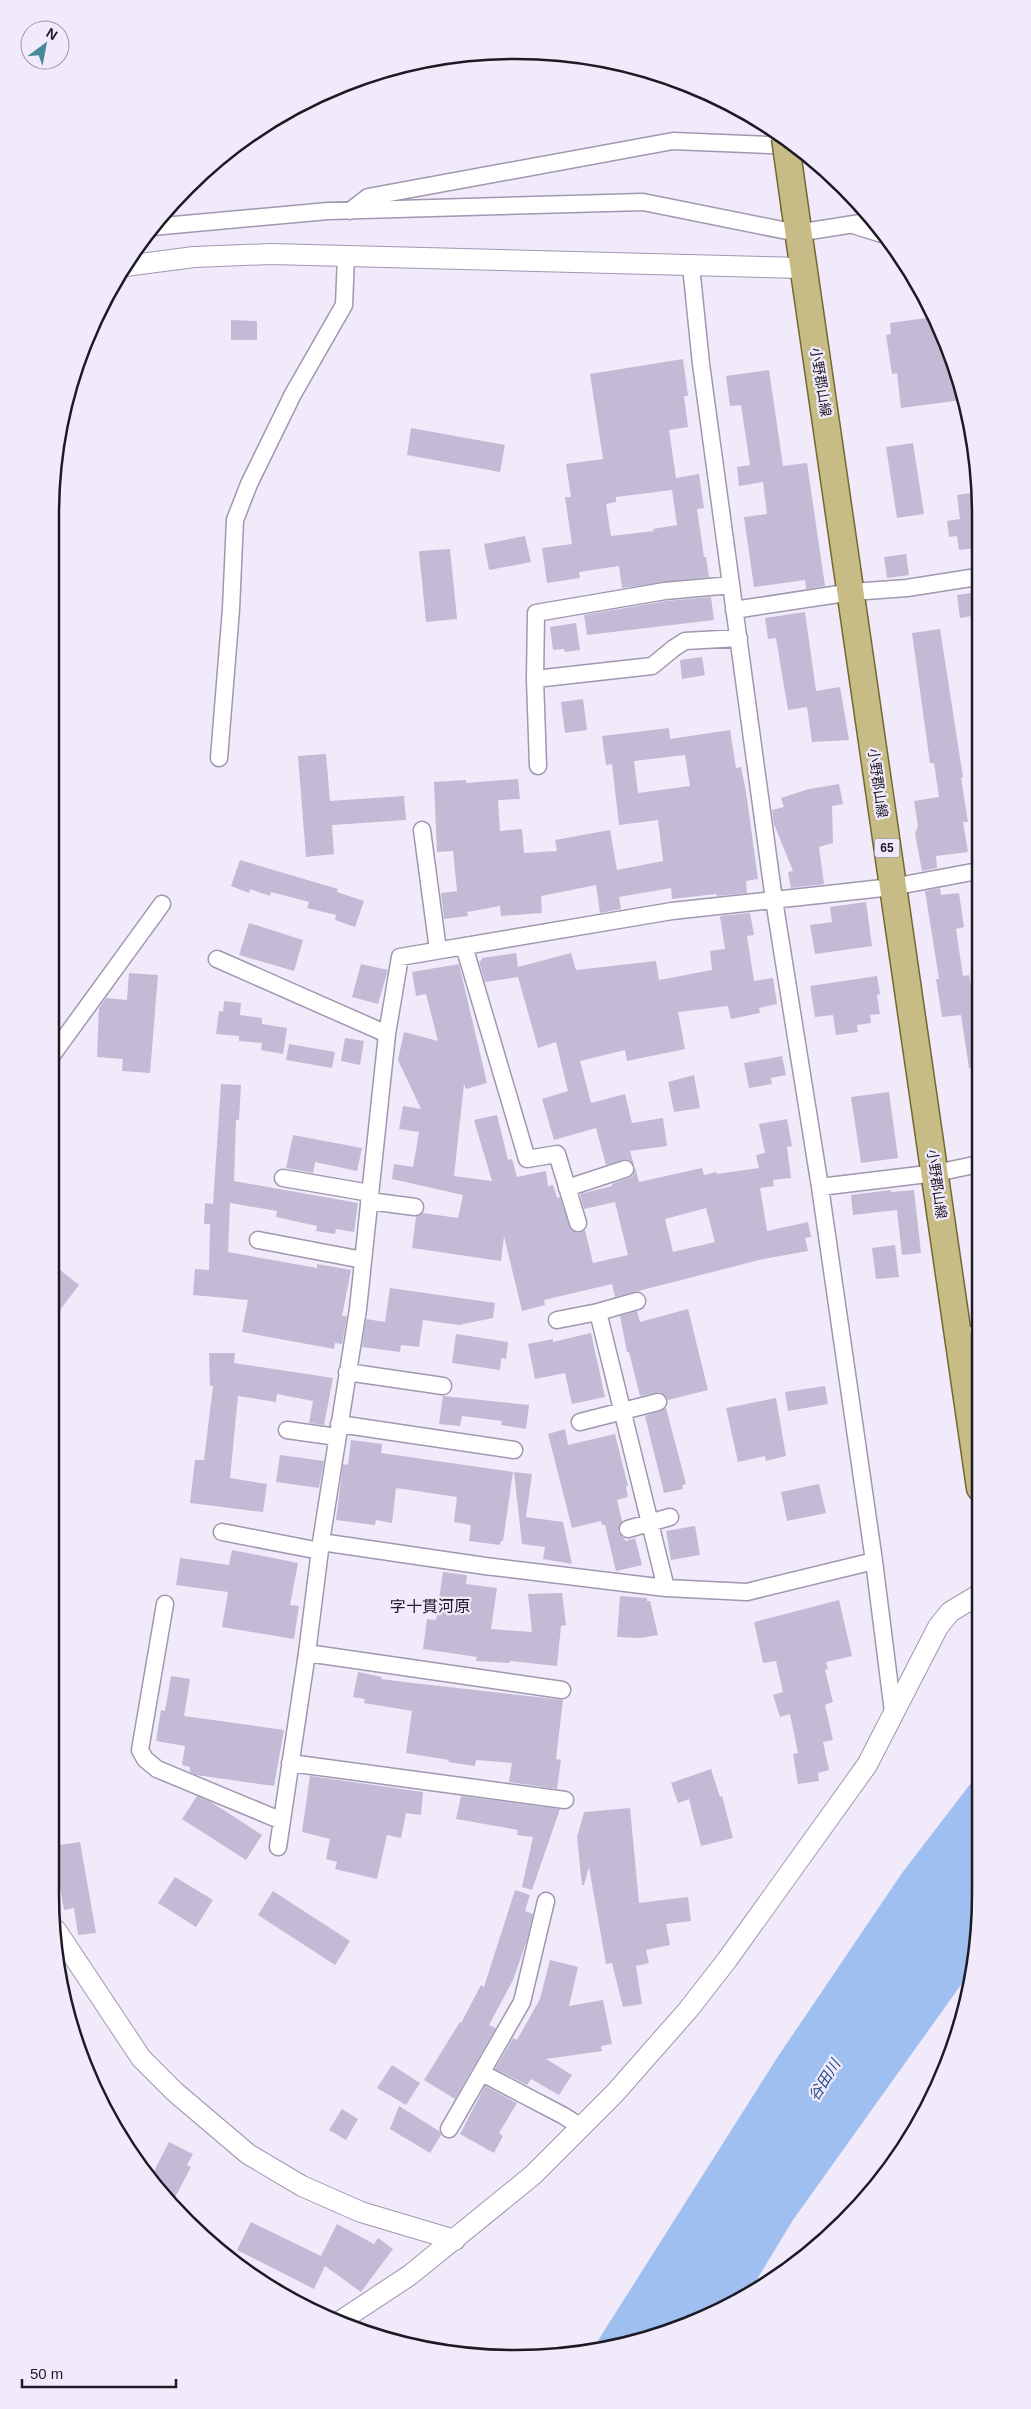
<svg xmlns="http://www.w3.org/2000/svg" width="1031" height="2409" font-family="Arial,'Noto Sans JP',sans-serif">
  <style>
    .water { fill: #9ebfef }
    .building { fill: #c3bad5; fill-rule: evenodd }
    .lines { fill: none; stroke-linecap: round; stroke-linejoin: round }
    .minor-casing { stroke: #a097b1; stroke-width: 19 }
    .tertiary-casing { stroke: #a097b1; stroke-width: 22 }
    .primary-casing { stroke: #74672f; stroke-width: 29 }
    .minor { stroke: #fff; stroke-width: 16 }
    .tertiary { stroke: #fff; stroke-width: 20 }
    .primary { stroke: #c7bc86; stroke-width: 26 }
    .primary-bridge-casing { stroke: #74672f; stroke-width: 29; stroke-linecap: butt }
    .primary-bridge { stroke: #c7bc86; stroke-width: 26 }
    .labels { text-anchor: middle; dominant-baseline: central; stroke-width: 4.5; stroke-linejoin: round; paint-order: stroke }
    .shield { fill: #f0eafb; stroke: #5d5864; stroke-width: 1 }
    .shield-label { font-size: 12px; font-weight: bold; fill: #1e1a24 }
    .street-label { font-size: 14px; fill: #1e1a24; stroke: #f0eafb }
    .water-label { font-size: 15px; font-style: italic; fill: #224c86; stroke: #f0eafb }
    .quarter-label { font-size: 16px; fill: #1e1a24; stroke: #f0eafb }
    .rim { fill: none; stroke: #1e1a24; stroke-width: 2.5 }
  </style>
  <rect width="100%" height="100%" fill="#f0eafb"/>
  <path class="water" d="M981,1770v123l-13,82 -175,245 -45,74 -54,29 -87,27h-15l185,-292 125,-185z"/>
  <path class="building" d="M933,317l12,20 17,63 -61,8 -4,-35 -5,1 -6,-39 5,-1 -1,-11z
    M231,320l26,1v19h-26z
    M683,359l5,37h-4l4,31 -19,3 7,48 23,-4 5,34 -7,1 7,48h2l3,20 -87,11 -3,-22 -40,6 1,6 -33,5 -5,-35 30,-4 -7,-47h6l-5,-33 37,-5 -13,-85zM672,490l5,35 -24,4 1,2 -43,5 -5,-32 10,-2v-5z
    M769,370l14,96 24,-3 18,123 -19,3 -1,-9 -51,7 -10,-70 23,-3 -4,-32 -24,4 -2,-19 13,-2 -9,-60 -11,1 -4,-30z
    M411,428l94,17 -5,27 -93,-17z
    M913,443l11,71 -27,4 -11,-71z
    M977,492v56l-18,2 -2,-14 -8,1 -2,-16 13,-2 -3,-24z
    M525,536l6,26 -42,8 -5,-26z
    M450,549l7,70 -31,3 -7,-71z
    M906,554l3,21 -22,3 -3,-21z
    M977,592v23l-17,3 -3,-23z
    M711,597l3,23 -127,15 -3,-20 82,-14z
    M805,612l11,79 24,-4 9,53 -37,2 -5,-35 -19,3 -12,-72 -8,1 -3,-21z
    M576,623l4,27 -15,2 -1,-3 -11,1 -3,-23z
    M940,629l23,148 -2,1 7,44h-5l5,30 -32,4 1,12 -15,3 -7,-37 3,-8 -4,-25 25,-4 -5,-34h-4l-18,-130z
    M702,657l3,18 -23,4 -2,-19z
    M583,699l4,31 -22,3 -4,-31z
    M669,728l1,11 60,-9 6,38 5,-1 5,25 12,87 -12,2 1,12 -30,3 -1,-2 -44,5 -1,-11 -52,9 2,12 -21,4 -4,-28 -55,11 1,17 -41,3 -1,-10 -33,6 1,4 -24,3 -3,-26 16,-2 -4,-40 -16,1 -3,-70 32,-2v3l52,-4 2,20 -22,1 2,31 22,-2 2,24 33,-2 -2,-11 55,-10 7,40 46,-9 -5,-41 -39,5 -7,-61 -6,1 -4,-29zM685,755l5,31 -52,7 -4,-32z
    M326,754l4,47 74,-5 2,24 -74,5 2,29 -28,3 -8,-101z
    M839,784l4,20 -11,2 1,37 -14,4 5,37 -33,4 -3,-16 5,-1 -19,-47 -2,-14 12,-3 -3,-9 28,-9z
    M240,860l98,29 -1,3 27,9 -9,26 -20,-7 1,-5 -29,-7 2,-6 -38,-10 -1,4 -20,-7 -1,4 -18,-7z
    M940,888l1,7 18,-2 5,34 -8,2 7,47 6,-1 3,17 6,-1 1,77h-10l-8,-53 -19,2 -6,-38h3l-14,-88z
    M866,902l6,44 -57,8 -5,-29 22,-3 -2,-15z
    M750,913l4,22 -7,1 7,45 19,-3 4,26 -18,4 1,5 -29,6 -3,-13 -50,6 7,37 -58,12 -2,-11 -45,11 11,42 34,-9 7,29 31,-5 4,28 -37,5 4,14 -7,-6 -21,6 -10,-37 -42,12 -12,-41 26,-8 -12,-49 -18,6 -20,-71 -33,5 -6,-21 3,-1v-2l34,-5 2,14 53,-14 5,17 80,-9 3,19 53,-10 -2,-19 15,-2 -5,-33z
    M249,923l54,17 -9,31 -55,-16z
    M361,964l27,6 -10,34 -26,-7z
    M459,964l28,119 -21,6 -2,-5 -10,92 38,5 -18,-61 23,-5 11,45 4,-1 5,18 29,-6 2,15 5,-1 4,13 3,-1 11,33 5,3 9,-3 8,33 35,-8 -13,-53 -31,7 -4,-15 32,-8v-2l17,-6 4,-3 2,-8 4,15 63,-14 2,7 12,-3 1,2 42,-6 -3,-13 9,-2 -6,-29 28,-5 5,27 -5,1 4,31 -18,2 1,6 -14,2 7,43 41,-9 3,15 -6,1 3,13 -45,8 -148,38 -3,-13 -68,16 1,5 -23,6 -18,-75 -3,25 -89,-13 4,-31 7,-4 35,5 5,-23 -71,-16 2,-15 19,3 6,-35 -20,-3 4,-23 18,3 -23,-49 6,-28 34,9 -12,-47 -10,2 -4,-24zM706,1208l9,34 -42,10 -8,-33z
    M129,973l29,2 -8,98 -28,-2 1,-12 -26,-2 2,-49 7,-10 21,2z
    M877,976l3,18 -3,1 3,19 -10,1 1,8 -14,2 1,7 -22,3 -3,-20 -18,2 -5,-31z
    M224,1001l17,2 -1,12 22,3v6l25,4 -4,26 -22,-4 1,-7 -23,-2v-5l-23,-2 3,-23 4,1z
    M345,1038l19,3 -4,24 -19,-4z
    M289,1044l46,8 -3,16 -46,-8z
    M782,1056l4,19 -15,3 1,6 -23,4 -5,-25z
    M694,1075l6,33 -26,4 -6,-30z
    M221,1084l20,1 -2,35h-3l-2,61 124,22 -4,29 -18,-3 -1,5 -19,-3 1,-5 -41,-9 1,-6 -47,-8 -2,49 89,16v-4l34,6 -9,46h5l-5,28 -7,-1 -1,6 -92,-17 6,-32 -55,-5 2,-26 14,1 1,-46h-6l1,-21 8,1z
    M889,1092l9,66 -37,5 -10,-66z
    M293,1135l69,13 -5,23 -42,-9 -2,11 -27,-5z
    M891,1190v2l23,-2 7,63 -19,2 -5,-45 -44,5 -2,-20z
    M895,1245l4,32 -23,2 -4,-31z
    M50,1262l29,23 -29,38z
    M390,1288l105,15 -2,15 -34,7 -36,-5 -4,27 -18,-2 -1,7 -38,-5 4,-28 19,3z
    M688,1309l20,81 -40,10 -8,-8 -20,4 -11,-44h-2l-7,-36 17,-5 3,11z
    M591,1333l14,64 -33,7 -7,-31 -30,6 -7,-35 25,-5v3z
    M456,1334l52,8 -2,17 -5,-1 -1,12 -48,-7z
    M209,1353h26l-1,10 99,15 -9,47 -15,-2 4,-22 -36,-7 -1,8 -38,-6 -8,82 37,6 -4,28 -73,-9 5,-43h9l9,-74h-3z
    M825,1386l3,18 -40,7 -3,-19z
    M443,1396l86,9 -3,24 -25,-4 1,-4 -40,-5 -2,10 -21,-2z
    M776,1398l10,58 -20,5 -1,-5 -27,6 -12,-54z
    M666,1408l20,76 -4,1 1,4 -19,4 -19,-77z
    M565,1429l3,16 47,-11 13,52h-2l2,11 -11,3 5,21 -4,10 8,10 9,-3 7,27 -26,6 -11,-46h-3l-1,-4 -29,7 -24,-94z
    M351,1440l31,4 -1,9 132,19 -10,69h-2l-1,4 -31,-4 2,-16 -17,-3 3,-25 -61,-9 -4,35 -16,-3 -1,5 -39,-5 7,-56 5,1z
    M280,1455l44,6 -5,27 -43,-6z
    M514,1472l18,2 -6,43 37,5 9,42 -29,-5 2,-12 -23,-3z
    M819,1484l7,29 -39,8 -6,-29z
    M695,1526l5,29 -29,5 -5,-29z
    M232,1550l66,13 -8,42 9,1 -5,33 -72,-12 6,-35 -52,-7 4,-27 49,7z
    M443,1572l24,3 -1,9 31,4 -6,41 41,3 -4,-38 34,-1 4,32 -5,1 -4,40 -47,-5v2l-34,-2 1,-4 -54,-8 4,-30 9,1z
    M620,1596l27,2v3h3l8,34 -18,3 -23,-1z
    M839,1600l13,56 -26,6 2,7 -3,1 8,32 -8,3 8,35 -10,2 6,28 -11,3 1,8 -21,3 -5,-30 5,-1 -8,-39 -10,3 -7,-22 10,-3 -7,-31 -13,2 -9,-41z
    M358,1672l24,5 -1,2 32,4 150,17 -7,59 5,1 -4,29 -48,-7 3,-19 -36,-3 -1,6 -27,-4 1,-2 -43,-7 6,-42 -48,-8 1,-4 -12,-2z
    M171,1676l19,3 -6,37 100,14 -10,56 -78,-11 -6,-3v-5l-8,-2 3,-19 -29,-5 5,-31 4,1z
    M711,1769l9,28 2,-1 11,42 -32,8 -12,-47 -11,4 -7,-20z
    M310,1776l113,16 -2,23 -15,-2 -5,25 -14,-3 -10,44 -42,-10 2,-7 -11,-3 4,-20 -28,-7z
    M197,1796l14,6 51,33 -16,25 -64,-41z
    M461,1796l99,13 -28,81 -10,-3 11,-50 -16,-2 1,-5 -62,-11z
    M630,1808l9,95 49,-6 3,24 -25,3 4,21 -24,5 3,13 -13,3 6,38 -19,3 -11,-44 -6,1 -17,-97 -5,18h-2l-5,-48 7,-25z
    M80,1842l16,91 -18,2 -4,-27 -10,2 -11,-64z
    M175,1877l38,23 -17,27 -38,-24z
    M515,1890l15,5 -5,16 8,3 -6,26 -14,40 -24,45 7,3 -41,71 -31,-19 36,-58 1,1 20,-38 3,2z
    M273,1891l77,50 -15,24 -77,-50z
    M550,1960l28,7 -9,39 34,-6 9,44 -11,2 1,5 -56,8 26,16 -13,20 -28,-16 -4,6 -32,-16 18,-31 4,2 23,-41z
    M392,2065l28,18 -14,22 -29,-17z
    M485,2086l32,17 -18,30 4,3 -9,17 -34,-19z
    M399,2106l40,25 2,4 -11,18 -40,-24z
    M342,2109l16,10 -12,21 -17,-10z
    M169,2142l24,12 -6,11 4,2 -20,38 -21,-26z
    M251,2222l70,34 16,-32 37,20 4,-6 15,11 -32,43 -36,-26 -11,23 -77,-39z"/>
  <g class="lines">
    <g class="minor-casing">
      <path id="minor" d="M350,211l18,-14 305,-56 122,5
        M853,225l29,9
        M152,227l176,-16 315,-9 154,31 76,-12
        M691,266l10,98 73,536 46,287 54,374 19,151
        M734,610l118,-18 55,-4 70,-11
        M535,679l117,-13 22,-18 11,-7 54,-3
        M219,758l12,-149 4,-89 14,-36 44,-90 51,-89 2,-49
        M538,766l-3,-87 1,-66 129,-22 66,-6
        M422,830l16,120
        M464,946l63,213 30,-5 21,69
        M217,959l170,75
        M50,1058l112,-154
        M283,1178l87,15
        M820,1187l116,-14 43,-9
        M567,1188l58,-19
        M369,1201l46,6
        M258,1240l105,20
        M598,1312l68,276
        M557,1320l41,-8 39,-11
        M959,1342l20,-10
        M347,1372l96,14
        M580,1422l78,-20
        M339,1424l175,26
        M287,1430l50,7
        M628,1529l42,-12
        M222,1532l98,19
        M321,1542l164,24 181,22 81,4 127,-31
        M165,1604l-25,146 5,9 12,10 125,52
        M307,1653l255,37
        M290,1763l275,37
        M278,1847l29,-194 14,-111 37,-233 29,-275 13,-77 272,-46 220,-24 86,-16
        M482,2073l82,43 17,11
        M449,2129l73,-127 24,-101"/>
    </g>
    <g class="tertiary-casing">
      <path id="tertiary" d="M125,266l69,-9 77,-3 531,14
        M56,1930l85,128 34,34 73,62 54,32 59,26 94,28
        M339,2322l71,-47 123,-100 82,-82 73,-83 39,-50 140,-195 71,-138 12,-15 30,-18"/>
    </g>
    <g class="primary-casing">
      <path id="primary" d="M795,209l185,1279"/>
    </g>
    <use href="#minor" class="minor"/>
    <use href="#tertiary" class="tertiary"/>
    <use href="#primary" class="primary"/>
    <g class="primary-bridge-casing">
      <path id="primary-bridge" d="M785,138l10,71"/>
    </g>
    <use href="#primary-bridge" class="primary-bridge"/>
  </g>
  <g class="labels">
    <rect class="shield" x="874.5" y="838.5" width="25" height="19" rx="4"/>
    <g class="shield-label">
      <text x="887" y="848">65</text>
    </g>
    <g class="street-label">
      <text transform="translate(821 382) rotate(81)">小野郡山線</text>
      <text transform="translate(878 783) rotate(82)">小野郡山線</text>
      <text transform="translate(937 1184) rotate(82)">小野郡山線</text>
    </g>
    <g class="water-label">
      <text transform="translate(824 2080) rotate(-58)">谷田川</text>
    </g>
    <g class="quarter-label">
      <text x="430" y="1606">字十貫河原</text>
    </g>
  </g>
  <path d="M0 0H1031V2409H0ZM515 59H516A456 456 0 0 1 972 515V1894A456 456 0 0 1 516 2350H515A456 456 0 0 1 59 1894V515A456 456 0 0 1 515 59Z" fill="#f0eafb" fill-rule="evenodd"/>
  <path class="rim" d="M515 59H516A456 456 0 0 1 972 515V1894A456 456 0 0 1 516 2350H515A456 456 0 0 1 59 1894V515A456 456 0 0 1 515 59Z"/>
  <g transform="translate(45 45) rotate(32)"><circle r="24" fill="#f0eafb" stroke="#9c97a5"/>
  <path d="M0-4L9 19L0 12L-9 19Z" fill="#468a98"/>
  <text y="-8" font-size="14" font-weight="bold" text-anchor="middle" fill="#1e1a24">N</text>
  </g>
  <path d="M22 2379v8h154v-8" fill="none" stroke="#1e1a24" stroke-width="2.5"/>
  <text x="30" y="2379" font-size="15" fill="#1e1a24" stroke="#f0eafb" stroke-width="4" paint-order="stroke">50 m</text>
</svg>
